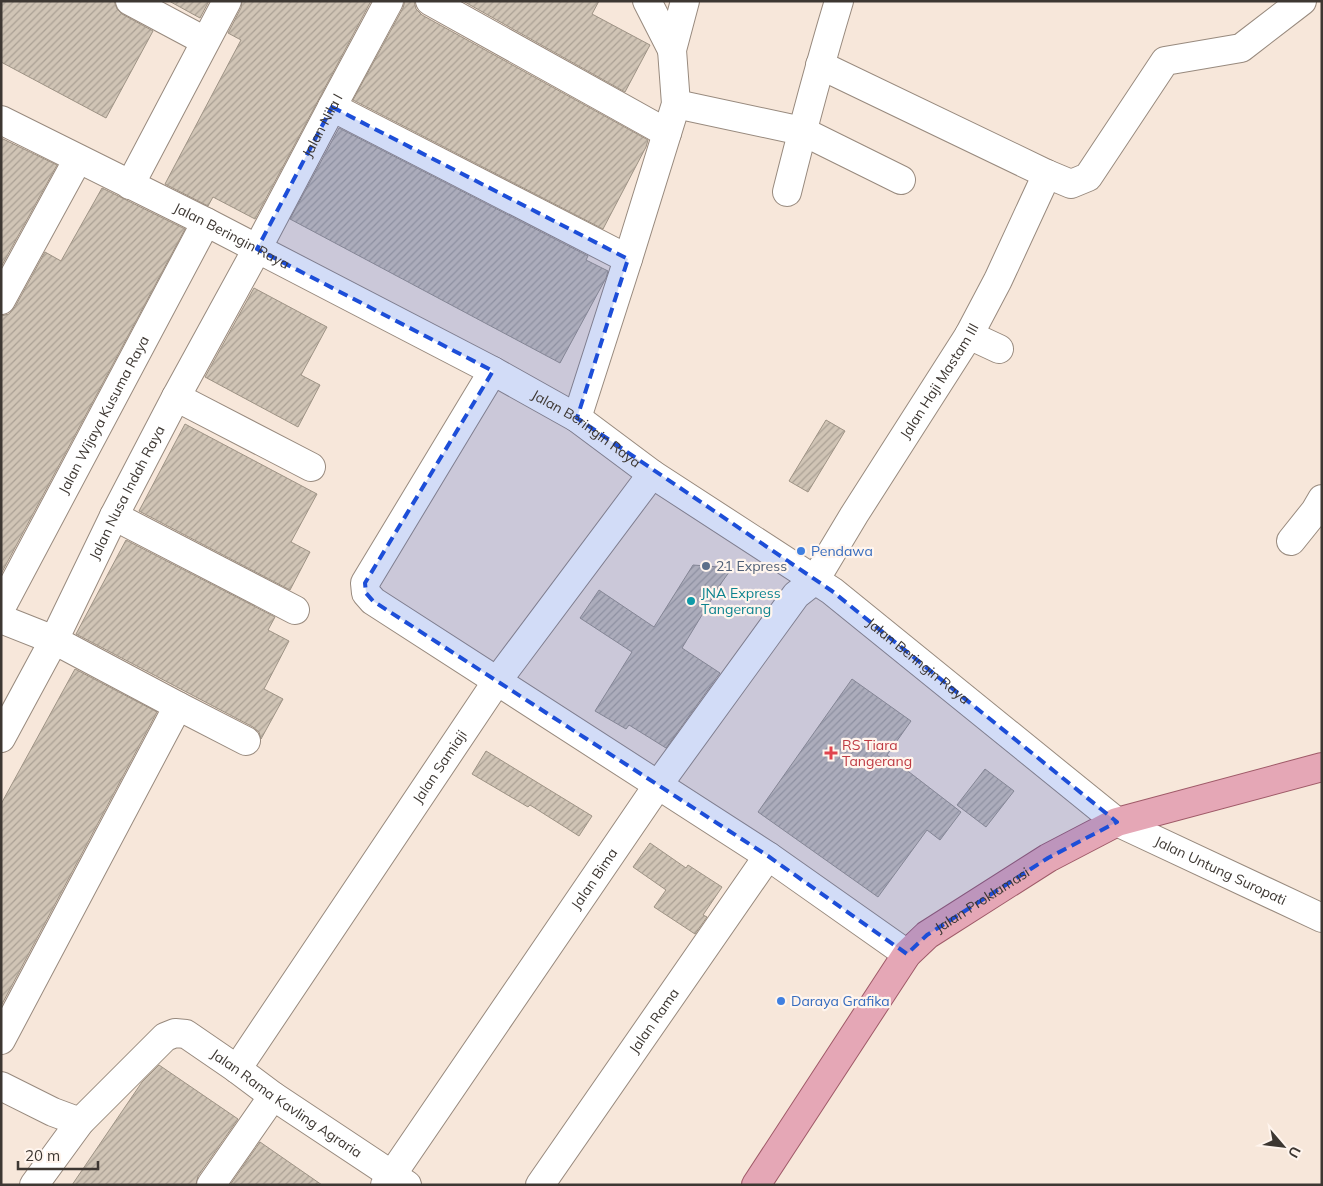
<svg xmlns="http://www.w3.org/2000/svg" width="1323" height="1186" font-family="Mulish,sans-serif">
  <style>
    .building { fill: url(#building-hatch); stroke: #9e9385 }
    .lines { fill: none; stroke-linecap: round; stroke-linejoin: round }
    .minor-casing { stroke: #988a7e; stroke-width: 30 }
    .major-casing { stroke: #9f5a68; stroke-width: 30 }
    .minor { stroke: #fff; stroke-width: 28 }
    .major { stroke: #e5a7b6; stroke-width: 28 }
    .marked { fill: #1d4ed8; fill-opacity: 0.2; stroke: #1d4ed8; stroke-width: 4; stroke-dasharray: 10 6; stroke-linejoin: round }
    .shop-dot { fill: #3f7fe0; stroke: #fff5ee; stroke-width: 2 }
    .service-dot { fill: #5c6f8a; stroke: #fff5ee; stroke-width: 2 }
    .culture-dot { fill: #0f9aa8; stroke: #fff5ee; stroke-width: 2 }
    .health-dot { fill: #e0444e; stroke: #fff5ee; stroke-width: 2 }
    .labels { text-anchor: middle; dominant-baseline: central; stroke-width: 4.5; stroke-linejoin: round; paint-order: stroke }
    .street-label { font-size: 14px; fill: #3d3732; stroke: #fff5ee }
    .shop-label { font-size: 14px; fill: #366cbe; stroke: #fff5ee; text-anchor: start }
    .service-label { font-size: 14px; fill: #4e5e75; stroke: #fff5ee; text-anchor: start }
    .culture-label { font-size: 14px; fill: #0d838f; stroke: #fff5ee; text-anchor: start }
    .health-label { font-size: 14px; fill: #be3a42; stroke: #fff5ee; text-anchor: start }
  </style>
  <defs>
    <pattern id="building-hatch" width="6" height="6" patternUnits="userSpaceOnUse" patternTransform="scale(1.25)"><rect width="6" height="6" fill="#d0c4b5"/><path d="M-1 1l2-2M0 6l6-6M5 7l2-2" fill="none" stroke="#aaa094"/></pattern>
  </defs>
  <rect width="100%" height="100%" fill="#f7e7da"/>
  <path class="building" d="M1,1h113l3,8 5,5 31,17 -47,87 -105,-56z
    M169,1h40l-9,17z
    M242,1h129l-116,218 -42,-22 -5,9 -43,-22 76,-144 -13,-7 13,-25z
    M405,1h9l2,8 6,6 226,125 -2,7 -43,82 -250,-129 50,-92z
    M463,1h136l-7,13 58,31 -25,47z
    M339,128l249,128 -2,4 22,11 -2,7 -46,85 -270,-144z
    M1,138l56,27 -56,102z
    M102,188l83,41 -184,345v-258l8,-2 6,-7 30,-55 16,9z
    M254,288l73,39 -26,48 19,10 -22,42 -93,-50z
    M826,420l19,11 -37,61 -19,-11z
    M185,424l132,70 -26,48 19,10 -20,38 -151,-79z
    M126,540l149,77 -7,13 21,11 -25,48 19,10 -22,40 -2,-7 -6,-5 -177,-93z
    M693,565l39,3 -10,14 -40,66 38,25 -54,75 -37,-23 -3,4 -31,-18 37,-59 -52,-34 19,-28 55,37z
    M75,669l82,43 -156,294v-202z
    M852,679l59,42 -24,34 74,57 -21,28 -13,-10 -49,67 -120,-85z
    M486,751l106,65 -13,20 -49,-31 -2,2 -56,-33z
    M985,769l29,22 -28,36 -29,-22z
    M650,843l36,25 2,-3 34,22 -19,28 4,2 -12,17 -41,-27 12,-17 -33,-23z
    M159,1065l79,54 -40,57 -2,9h-124l70,-103z
    M260,1142l62,43h-92z"/>
  <g class="lines">
    <g class="minor-casing">
      <g id="minor">
        <path d="M130,1l75,40"/>
        <path d="M430,1l237,132"/>
        <path d="M647,1l25,49"/>
        <path d="M820,65l227,109 24,10 17,-7 77,-116 76,-13 61,-47"/>
        <path d="M676,104l126,27 99,49"/>
        <path d="M332,107l296,152"/>
        <path id="s1" d="M1,120l205,102 287,149 84,47 75,56 180,117 285,231 205,96"/>
        <path d="M130,185l97,-184"/>
        <path d="M787,192c16,-64 33,-128 52,-191"/>
        <path d="M1,300l77,-141"/>
        <path d="M969,335l30,14"/>
        <path d="M493,371l-128,212 1,10 7,8 395,255 139,98"/>
        <path d="M176,397l135,70"/>
        <path d="M577,418l51,-159 48,-155 -4,-54 13,-49"/>
        <path d="M114,516l181,94"/>
        <path d="M1291,541l24,-30 7,-12"/>
        <path id="s2" d="M1,608l205,-386"/>
        <path d="M1,619l53,21 124,66 68,35"/>
        <path id="s3" d="M1,738l53,-98 60,-124 62,-119 81,-148 75,-142 57,-106"/>
        <path d="M1,1040l177,-334"/>
        <path id="s4" d="M237,1069l260,-388 155,-207"/>
        <path d="M1,1086l52,26 27,10"/>
        <path id="s5" d="M34,1185l46,-63 85,-85 10,-4 11,1 51,35 36,27 134,89"/>
        <path d="M211,1185l62,-89"/>
        <path id="s6" d="M385,1185l273,-400 138,-190 19,-15 39,-65 115,-180 29,-55 49,-106"/>
        <path id="s7" d="M540,1185l228,-329"/>
      </g>
    </g>
    <g class="major-casing">
      <g id="major">
        <path id="s8" d="M756,1185l151,-231 20,-19 121,-77 69,-36 205,-55"/>
      </g>
    </g>
    <use href="#minor" class="minor"/>
    <use href="#major" class="major"/>
  </g>
  <path class="marked" d="M332,107l296,152 -51,159 255,173 285,231 -69,36 -121,77 -20,19 -139,-98 -395,-255 -7,-8 -1,-10 128,-212 -236,-122z"/>
  <g class="shop-dot">
    <circle cx="801" cy="551" r="5"/>
    <circle cx="781" cy="1001" r="5"/>
  </g>
  <circle class="service-dot" cx="706" cy="566" r="5"/>
  <circle class="culture-dot" cx="691" cy="601" r="5"/>
  <path class="health-dot" d="M828.5 745.5h5v5h5v5h-5v5h-5v-5h-5v-5h5z"/>
  <g class="labels">
    <g class="street-label">
      <text stroke="none"><textPath href="#s3" startOffset="692">Jalan Nila I</textPath></text>
      <text stroke="none"><textPath href="#s1" startOffset="258">Jalan Beringin Raya</textPath></text>
      <text stroke="none"><textPath href="#s6" startOffset="978">Jalan Haji Mastam III</textPath></text>
      <text stroke="none"><textPath href="#s2" startOffset="219">Jalan Wijaya Kusuma Raya</textPath></text>
      <text stroke="none"><textPath href="#s1" startOffset="662">Jalan Beringin Raya</textPath></text>
      <text stroke="none"><textPath href="#s3" startOffset="276">Jalan Nusa Indah Raya</textPath></text>
      <text stroke="none"><textPath href="#s1" startOffset="1068">Jalan Beringin Raya</textPath></text>
      <text stroke="none"><textPath href="#s4" startOffset="364">Jalan Samiaji</textPath></text>
      <text stroke="none"><textPath href="#s1" startOffset="1438">Jalan Untung Suropati</textPath></text>
      <text stroke="none"><textPath href="#s6" startOffset="371">Jalan Bima</textPath></text>
      <text stroke="none"><textPath href="#s8" startOffset="369">Jalan Proklamasi</textPath></text>
      <text stroke="none"><textPath href="#s7" startOffset="200">Jalan Rama</textPath></text>
      <text stroke="none"><textPath href="#s5" startOffset="342">Jalan Rama Kavling Agraria</textPath></text>
    </g>
    <g class="shop-label">
      <text x="811" y="551">Pendawa</text>
      <text x="791" y="1001">Daraya Grafika</text>
    </g>
    <g class="service-label">
      <text x="716" y="566">21 Express</text>
    </g>
    <g class="culture-label">
      <text x="701" y="593">JNA Express<tspan x="701" dy="16">Tangerang</tspan></text>
    </g>
    <g class="health-label">
      <text x="842" y="745">RS Tiara<tspan x="842" dy="16">Tangerang</tspan></text>
    </g>
  </g>
  <rect width="1323" height="1186" fill="none" stroke="#3d3732" stroke-width="5"/>
  <g transform="translate(1283 1146) rotate(118)" stroke="#fff5ee" stroke-width="4" paint-order="stroke">
  <path d="M0-4L9 19L0 12L-9 19Z" fill="#3d3732"/>
  <text y="-8" font-size="14" font-weight="bold" text-anchor="middle" fill="#3d3732">U</text>
  </g>
  <path d="M18 1161v8h80v-8" fill="none" stroke="#3d3732" stroke-width="2.5"/>
  <text x="25" y="1161" font-size="15" fill="#3d3732" stroke="#fff5ee" stroke-width="4" paint-order="stroke">20 m</text>
</svg>
